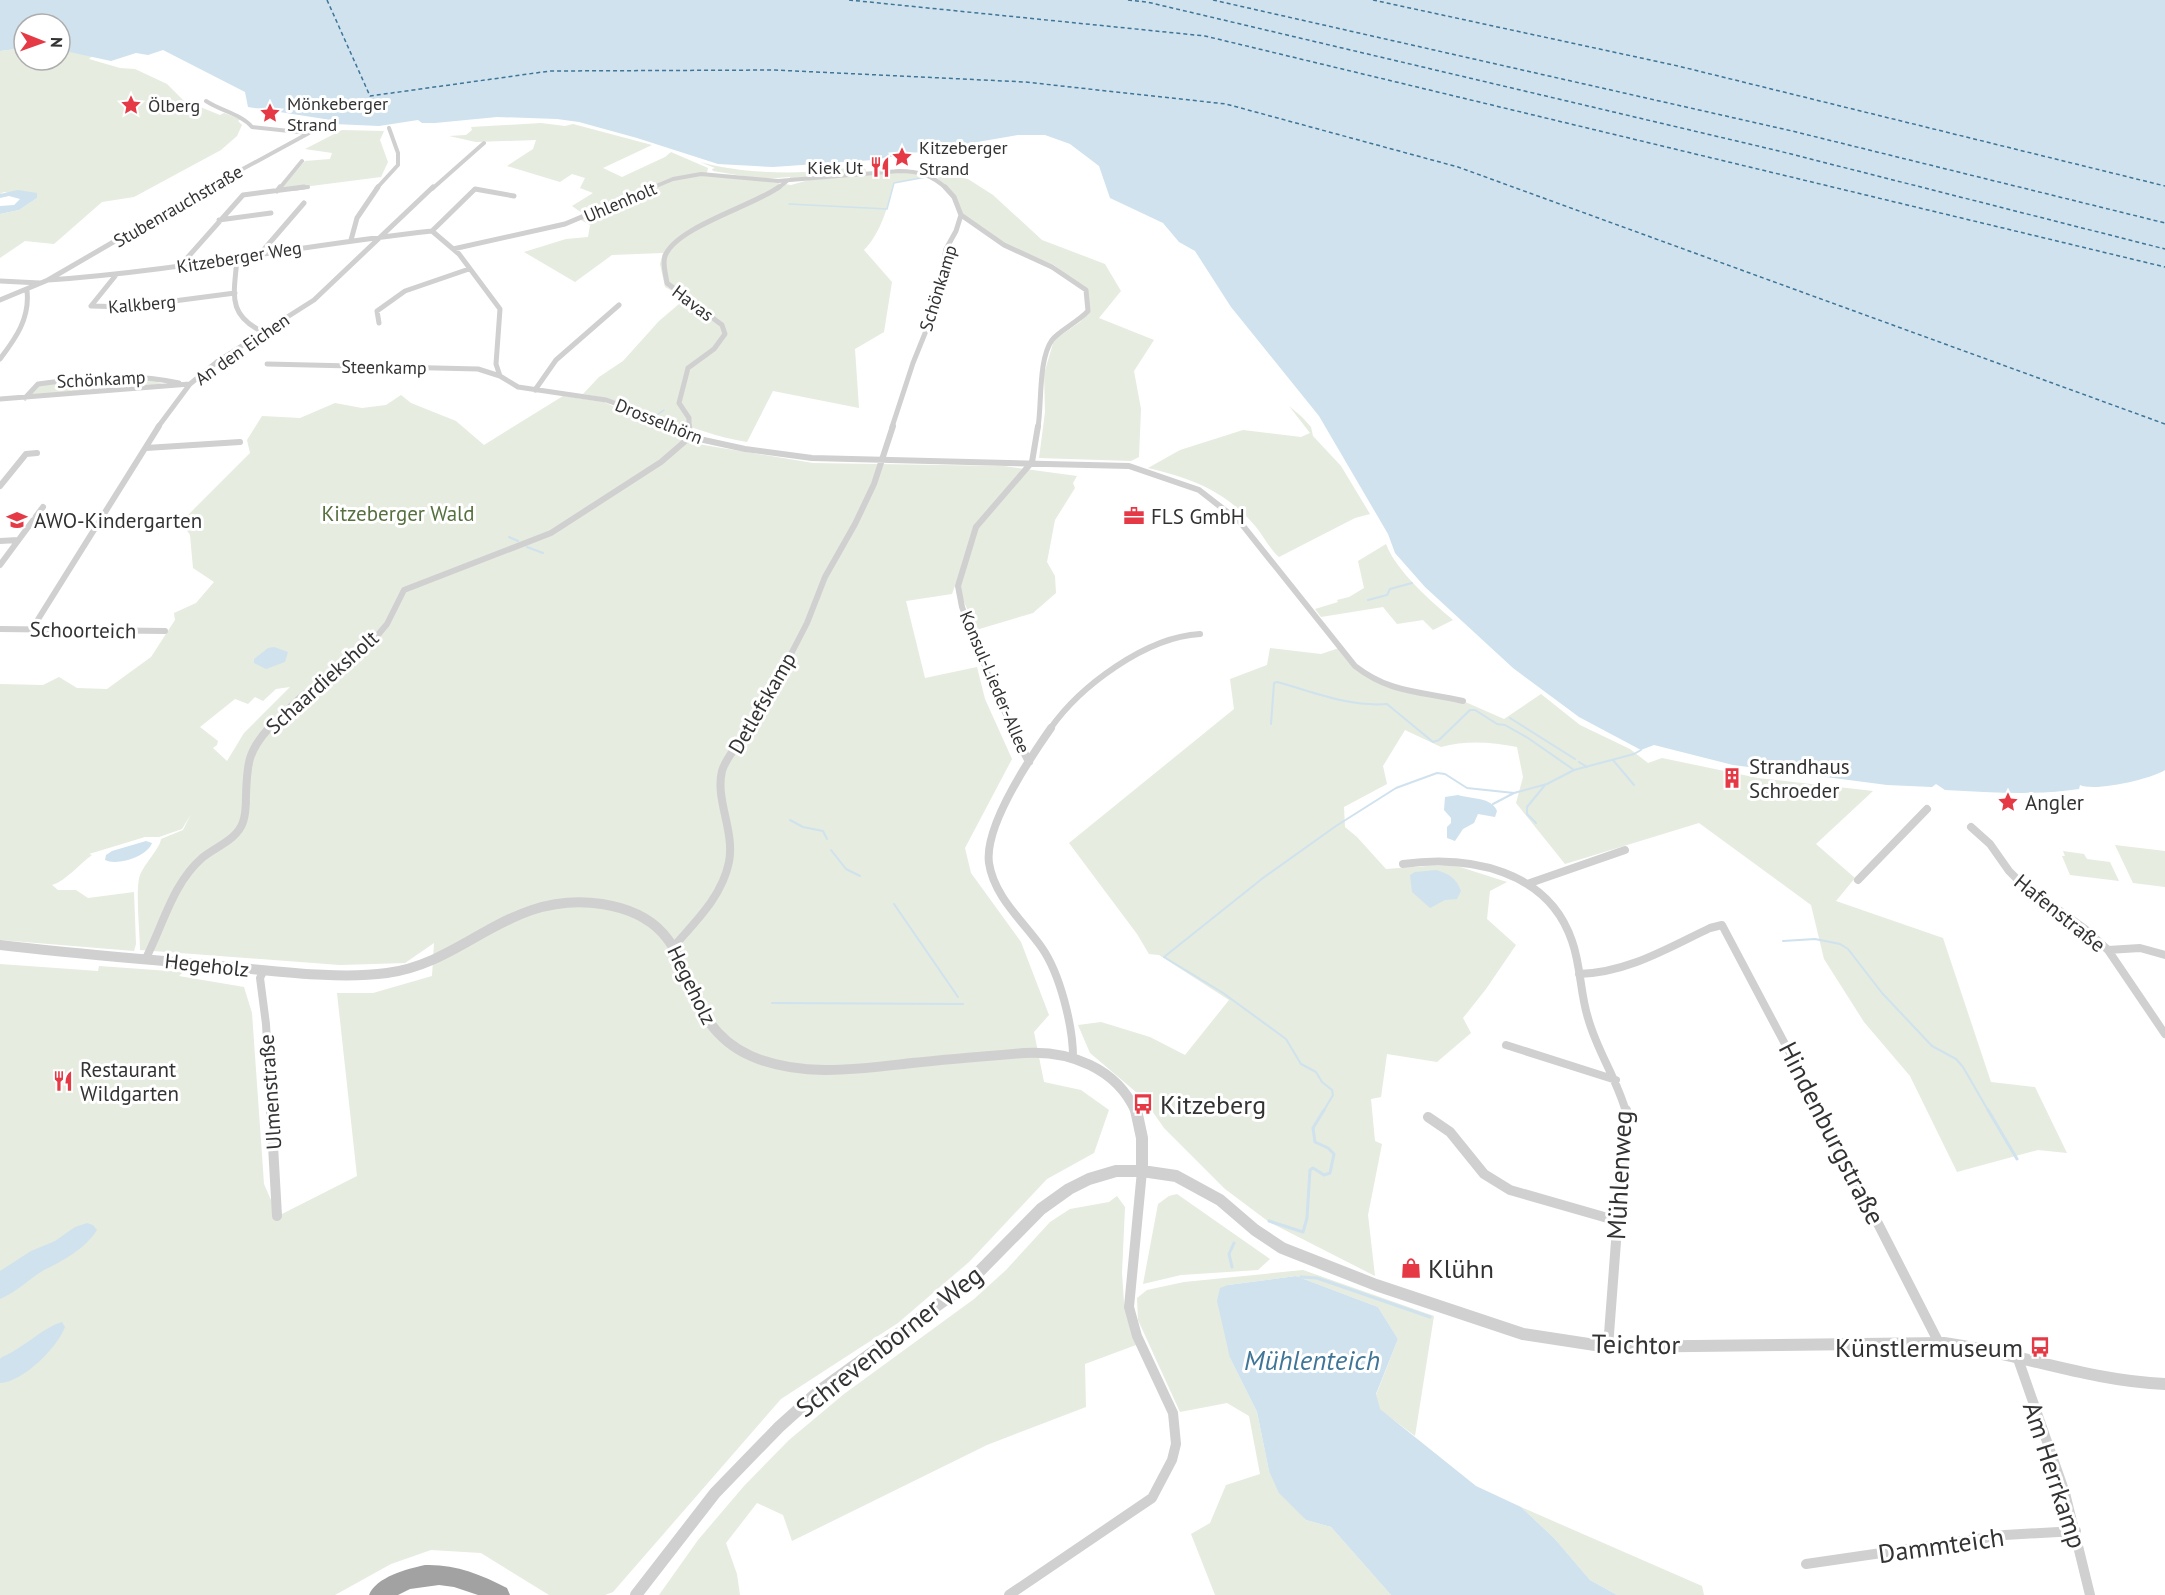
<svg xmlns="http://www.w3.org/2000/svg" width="2165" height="1595" font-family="'PT Sans',sans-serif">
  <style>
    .green { fill: #e6ecdf; fill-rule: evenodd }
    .water { fill: #cfe2ee }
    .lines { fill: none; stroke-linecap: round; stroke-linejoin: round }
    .stream-far2 { stroke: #cfe2ee; stroke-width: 1.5 }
    .stream-far1 { stroke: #cfe2ee; stroke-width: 2 }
    .stream { stroke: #cfe2ee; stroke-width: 3 }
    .ferry { stroke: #3f7597; stroke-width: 1.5; stroke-dasharray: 4 3; stroke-linecap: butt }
    .minor-far4 { stroke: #d0d0d0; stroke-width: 4 }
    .minor-far3 { stroke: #d0d0d0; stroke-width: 5 }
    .minor-far2 { stroke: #d0d0d0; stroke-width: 6 }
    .minor-far1 { stroke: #d0d0d0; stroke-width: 8 }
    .minor { stroke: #d0d0d0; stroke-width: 10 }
    .tertiary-far1 { stroke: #d0d0d0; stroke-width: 10 }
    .tertiary { stroke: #d0d0d0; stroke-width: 12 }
    .trunk { fill: #a2a2a2; fill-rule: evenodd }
    .labels { text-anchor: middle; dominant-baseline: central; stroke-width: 6; stroke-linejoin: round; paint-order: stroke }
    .far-poi-label { font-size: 18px; fill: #333; stroke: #fff; text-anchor: start }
    .far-street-label { font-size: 18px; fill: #333; stroke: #fff }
    .park-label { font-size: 21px; fill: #56703f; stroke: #fff }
    .poi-label { font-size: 21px; fill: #333; stroke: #fff; text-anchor: start }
    .street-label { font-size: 21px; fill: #333; stroke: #fff }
    .near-poi-label { font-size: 26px; fill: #333; stroke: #fff; text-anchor: start }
    .near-street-label { font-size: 26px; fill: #333; stroke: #fff }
    .near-water-label { font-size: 27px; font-style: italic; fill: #3f7597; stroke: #fff }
  </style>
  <rect width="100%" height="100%" fill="#fff"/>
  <path class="green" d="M24,48v12h36v-10l32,6 -3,3 31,9 15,1 32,15 16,16 37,15 4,-2 17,6 -3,2 4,4 -5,11 -16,14 -87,47 -32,5 -48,42 -29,-3 -25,17v-44l19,-4 18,-12 -33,-6 -4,2v-143z
    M541,123l24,3 8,-2 79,21 -49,23 19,9 43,-20 6,-5 37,16 -1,5 84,12 18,-5 83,-7 18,-1 19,4 -35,7c-6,23 -13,50 -30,67l28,32 -8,50 -29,17 4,59 -86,-17 -26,51c-57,-9 -107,-40 -164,-48l16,-17 24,-16 36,-40 27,-23 -21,-11 -5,-23 3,-11 -51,2 -37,27 -51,-30 42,-13 22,-2 2,-12 -11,-6 6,-4 -13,-9 21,-13 -13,-5 5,-10 -13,-4 -12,8 -53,-16 26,-17 3,-9 -60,2 -27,-6 17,-1 6,-5 -1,-3z
    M342,130l42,1 -4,9 8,22 -7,15 -101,13 25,-29 25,-2 2,-6 -27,-4z
    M700,162c44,13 121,14 164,2l2,8 -76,7v-2l-29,2 -48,-8 -1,-2 3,-1z
    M941,174l27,5 25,16 49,45 63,24 16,27 -22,27 55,22 -20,31 7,38 -2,48 -8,4 -92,-3 6,-46 -1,-38 10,-34 26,-18 9,-10 -2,-22 -33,-25 -49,-21 -43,-29 -13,-26 -15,-14z
    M126,377l26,2 12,6 -134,11 9,-11z
    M401,395l10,8 45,18 28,24 79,-49 41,6 94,42 115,19 191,3 73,10 -4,7 2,5 -20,32 -8,42 8,14 1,17 -23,20 -57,17 -20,-47 -4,11 -46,7 19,77 52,-11 8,32 27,60 -47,89 6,25 50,69 28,73 -15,17 10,50 37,8 28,20 -15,43 -47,26 -78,83 -71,61 -117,76 -168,193 -8,3h-56l-68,-42 -50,-3 -40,14 -56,31h-335v-631l98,7 1,-5 84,6 -4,4 65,11 8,26 12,171 14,32 79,-40 -20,-183h36l59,-17 2,-33 -29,20 -65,2 -200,-15c0,-17 -5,-61 0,-75 5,-12 20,-27 21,-36l22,-9 8,-16 -9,15 -23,8h-14l-56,17 3,1c-13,9 -26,26 -40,30l6,5h18l12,8 46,-6 2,52 -2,7 -134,-11v-256l43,1 16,-8 18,11 30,1 44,-32 24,-37 -1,-7 22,-10 18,-21 -21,-14 -3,-33 -9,-13 69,-69 -3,-13 15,-24 38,2 35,-15 27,5 24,-3zM290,687l-46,46 -17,28 -14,-13 4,-3 1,-4 -18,-14 35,-28 13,5 7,-7 8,4 13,-12z
    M1289,406l13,11 9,10 2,9 28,30 29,48 -15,4 -76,39c-10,-9 -15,-20 -23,-30 -30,-36 -65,-49 -108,-59l32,-18 63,-20 58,7 9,-4z
    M1386,544c10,27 45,57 67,76l-20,10 -10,-10 -26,4 -14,-17 -62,10 -6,-8 23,-7 -1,-2 12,-3 15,-9 -6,-27z
    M1270,648l51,6 18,-6 16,18 37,21 71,14 41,18 37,-25 39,31 50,24 18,14 14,-5 96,20 115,13 -57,53 39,34 -19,23 107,37 48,144 44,5 32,66 -29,-3 -81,22 -47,-96 -46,-54 -40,-63 -13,-54 -112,-82 -134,41 -49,-61 7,-26 -6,-30c-25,-5 -51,-7 -76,0l-36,-17 -22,36 4,18 -43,23 1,20 12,10 29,32 41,-3h30l50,16 -17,9 -3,28 29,26 -30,44 -23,29 8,15 -34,29 -50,-8 -6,43 -10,2 4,42 7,3 -14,71 7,61 -106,-54 -44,-33 -61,-61 -21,-30 -53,-45 -12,-28 23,-3 49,15 35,18 44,-55 -70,-45 -10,-1 -12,-20 -68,-91 165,-134 -4,-30 37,-14z
    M2115,845l50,6v36l-32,-4z
    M2063,851l21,3 3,5 23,3 9,19 -49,-6 -8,-19h3z
    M1177,1194l93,65 -12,11 -77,5 -38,9 15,-80 11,-8z
    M1117,1196l8,11 -3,66 2,30 12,42 -51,19 1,43 -99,38 -195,96 -9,-26 -26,-12 -31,40 11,31 3,21h-81l39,-55 46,-54 45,-46 55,-46 130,-95 32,-29 44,-48 20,-13 39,-7z
    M1303,1270l131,46 -19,120 -36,-27 -3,-14 22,-56 -20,-32 -82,-31 -68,9 2,73 27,54 12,59 37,49 25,7 60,68h-176l-24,-61 19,-11 16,-38 34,-11 -11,-58 -22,-13 -47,9 -42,-92 -1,-22 10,-8 37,-8z
    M1521,1507l181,79 2,9h-87l-27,-15 -35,-41z"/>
  <path class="water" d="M0,0h2165v770c-14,9 -70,22 -85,15l-1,4c-45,7 -89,3 -134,1l-9,-6 -4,3 -45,-2 -154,-20 -79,-20 -13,5 -62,-33 -66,-49 -88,-81 -30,-34 -7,-19 -69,-118 -88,-109 -36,-56 -16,-9 -16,-19 -53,-25 -11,-32 -29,-22 -25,-9h-27l-145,25 -100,7 -55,-3 -81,-26 -58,-16 -22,-3 -60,-2 -62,6h-13l-4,-3 -39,6 -45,-2 -3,-4 -83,-13 -3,-15 -82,-42 -15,5 -12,-2 -25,8 -51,-11v-26h-36v24l-24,3z
    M18,190l19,3v5l-18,12 -19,4v-8l14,-1 6,-6 -11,-3 -9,2v-4z
    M274,647l14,5 -3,10 -19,7 -12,-6v-4l14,-11z
    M1458,795c13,4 34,2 39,16l-2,6 -17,-3 -4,9 -11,6 -8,12 -8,-3v-11l4,-4v-5l-7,-8 1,-13z
    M146,841l6,2c-5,14 -35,23 -47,17l1,-5 6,-4z
    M1436,870c14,4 20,8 25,21l-4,8 -12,1 -15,8 -18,-16 -2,-17 5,-3z
    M87,1223l6,2 4,5c-11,18 -34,31 -53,40 -15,9 -27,22 -44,29v-28l31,-20 24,-10 20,-14z
    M1296,1276l82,31 20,32 -22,55 4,15 96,77 45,21 34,32 35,41 27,15h-226l-60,-68 -25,-7 -27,-27 -10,-22 -12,-59 -27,-54 -13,-57 3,-13 8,-3z
    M62,1322l3,5c-8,21 -42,55 -65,56v-24l2,-2c22,-9 40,-29 60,-35z"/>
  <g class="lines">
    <path class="stream-far2" d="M789,204l98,5 7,-26 32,-6
      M657,415l7,-5
      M645,422l6,-4"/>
    <path class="stream-far1" d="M509,537l9,4
      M527,547l16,6
      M1368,600l19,-5 3,-6 22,-6
      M1510,718l65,41
      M1271,724l3,-41 3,-1c37,10 71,25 110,22l46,38 6,-2 31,-30h5l22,14 8,1 23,13 46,32
      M1613,760l21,25
      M1579,762l8,5
      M1493,804l21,-11 33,-9 27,-14 60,-16 7,-4
      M790,820l13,7 20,4 4,8
      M1536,823l-9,-9v-7l18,-22
      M831,850l15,19 14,7
      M894,904l64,93
      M1783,941l32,-2 25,5 8,5 34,44 50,53 24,13 7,8 26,45
      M772,1003l191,1
      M1323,1112l10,-17 -1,-5 -10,-8 -6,-10 -15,-8 -15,-25 -63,-46 -59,-36 99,-79 73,-52 60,-38 41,-15 8,1 22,14 47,5"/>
    <path class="stream" d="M1988,1110l29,49
      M1269,1221l34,11 4,-14 3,-48 3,-2 11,7 6,-2 4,-19 -6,-6 -13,-6 -2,-14 11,-18
      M1232,1267l-3,-13 5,-11
      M1301,1277l16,1 113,39"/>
    <path class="ferry" d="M327,0l43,96 180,-25 225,-1 250,12 201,22 232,63 707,257
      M849,0l356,36 960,231
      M1128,0l19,2 632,149 386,98
      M1213,0l579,131 373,92
      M1373,0l305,66 487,120"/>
    <path class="minor-far4" d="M206,101c15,10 35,13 46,26l56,6
      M206,189l103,-56
      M279,189l23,-28
      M292,189l16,-2
      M376,189l22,-24v-12l-9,-25
      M432,189l52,-46
      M649,189l24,-10 28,-5 77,7 121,-10c20,0 33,4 48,18
      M777,189l10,-8"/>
    <path class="minor-far3" d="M277,191l3,-4
      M961,215l43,30 48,22 34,23 2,21c-9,10 -30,21 -36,29 -14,20 -10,64 -14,87
      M219,220l52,-7
      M432,231l43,-42 39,7
      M351,240l6,-22 21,-31
      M453,249l112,-25 88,-37
      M260,254l44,-51
      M237,257c-2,35 -12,57 26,75
      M180,266l63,-71 61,-8
      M116,275l-25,31 37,1 107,-14
      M48,280c129,-9 256,-35 384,-49l27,23 41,55 -4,55 4,12 18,11 88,13 75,27
      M0,281l40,2
      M0,300l48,-20 160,-93
      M379,323l-2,-12 28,-20 64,-22
      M0,359c16,-21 30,-41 27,-68
      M267,364l211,5 22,7
      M535,390l21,-30 63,-55
      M25,398l13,-14c48,-6 94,-12 141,-1
      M0,399l190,-15
      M158,427l32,-43 28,-23 96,-61 119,-113
      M689,427v-9l-10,-15 9,-35 26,-19 11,-15 -3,-9 -55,-42c-1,-8 -5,-19 -2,-27 11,-29 88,-50 114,-69
      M892,427l21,-64 21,-52 12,-62 10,-18 5,-16 -7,-18 -9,-10"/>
    <path class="minor-far2" d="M680,426l10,11 55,12 67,9 317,8 70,24 41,32 115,144c36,28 66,25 108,35
      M146,448l94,-6
      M0,486l26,-32 11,-1
      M0,541l18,-1
      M0,565l43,-58
      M0,629l165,2
      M32,629l127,-203
      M267,729l32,-31 73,-56 15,-18 17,-34 147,-57 110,-71 29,-25 -1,-11
      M748,729l25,-40 34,-66 18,-46 30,-53 19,-40 19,-58
      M1013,729l-18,-37 -33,-85 -4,-21 18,-59 56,-65 6,-36
      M1050,729c30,-43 96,-92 150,-95"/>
    <path class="minor-far1" d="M1012,728l17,34
      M1051,728c-21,30 -67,98 -62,135 5,34 35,59 53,85 18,26 31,78 31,109
      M1971,827l19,17 19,27 11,11 65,47 23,21 57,84
      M1403,864c67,-9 145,6 169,77 9,25 8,52 16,77 9,33 29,61 38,94
      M1858,880l69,-71
      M1530,883l95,-33
      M675,945c22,-25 47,-49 54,-83 6,-31 -14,-62 -7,-91 3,-12 20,-32 27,-43
      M2108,950l32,-2 25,7
      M146,958c17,-33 27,-75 56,-100 13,-11 35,-18 41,-36 3,-8 3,-18 3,-27 1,-31 2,-44 23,-67
      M264,970l-4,8 6,46 5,88
      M1579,974c48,-1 89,-26 131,-46l12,-3 99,187
      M1506,1045l110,35"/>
    <path class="minor" d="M271,1110l6,106
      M1820,1110l119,233
      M1428,1117l22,15 34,42 26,16 108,31
      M1608,1347l18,-237
      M2017,1356l48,137 25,102
      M1806,1564l199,-29 71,-4
      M1009,1595l143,-97 20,-38 4,-16 -3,-31 -36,-77 -8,-29 13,-136"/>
    <path class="tertiary-far1" d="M0,945c73,9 146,14 218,21 52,4 117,14 169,7 79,-10 122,-83 215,-69 109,17 63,113 149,152 50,22 108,13 161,7 37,-4 75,-7 112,-10 45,-3 93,15 112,59"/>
    <path class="tertiary" d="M1136,1110l6,28v33
      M636,1595l79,-102 64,-66 40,-36 148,-107 74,-75 28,-20 20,-10 27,-8h26l34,5 44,24 35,30 27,18 94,37 147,49 85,13 336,-4c75,10 145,38 221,41"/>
    <path class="trunk" d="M425,1565c30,-1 55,9 82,23l3,7h-32l-24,-8 -15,-2 -29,4 -12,6h-29c7,-18 38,-26 56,-30z"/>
  </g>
  <defs>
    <g id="sight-bare" transform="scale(1.62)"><path d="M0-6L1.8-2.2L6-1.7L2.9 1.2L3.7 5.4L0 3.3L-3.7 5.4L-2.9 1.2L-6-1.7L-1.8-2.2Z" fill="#e63946" stroke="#fff" stroke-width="2.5" paint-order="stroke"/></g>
    <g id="restaurant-bare" transform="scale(1.62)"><path d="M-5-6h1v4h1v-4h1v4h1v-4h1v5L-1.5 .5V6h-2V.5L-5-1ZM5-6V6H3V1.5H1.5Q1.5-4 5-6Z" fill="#e63946" stroke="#fff" stroke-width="2.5" paint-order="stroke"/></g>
    <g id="office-bare" transform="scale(1.62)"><path d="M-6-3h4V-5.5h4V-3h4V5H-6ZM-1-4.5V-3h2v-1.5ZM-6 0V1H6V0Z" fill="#e63946" stroke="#fff" stroke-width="2.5" paint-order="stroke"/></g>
    <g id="school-bare" transform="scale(1.62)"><path d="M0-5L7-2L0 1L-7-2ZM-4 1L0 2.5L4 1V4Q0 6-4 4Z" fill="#e63946" stroke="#fff" stroke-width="2.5" paint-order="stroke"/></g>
    <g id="building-bare" transform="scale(1.62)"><path d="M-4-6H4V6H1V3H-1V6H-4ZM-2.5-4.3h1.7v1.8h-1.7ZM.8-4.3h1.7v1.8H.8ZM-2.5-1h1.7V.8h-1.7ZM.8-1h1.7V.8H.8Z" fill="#e63946" stroke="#fff" stroke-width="2.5" paint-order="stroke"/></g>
    <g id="bus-bare" transform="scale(1.62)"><path d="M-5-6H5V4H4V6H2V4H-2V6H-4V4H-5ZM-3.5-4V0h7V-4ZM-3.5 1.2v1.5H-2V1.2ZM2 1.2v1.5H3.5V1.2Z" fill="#e63946" stroke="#fff" stroke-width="2.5" paint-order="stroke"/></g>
    <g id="shop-bare" transform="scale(1.62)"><path d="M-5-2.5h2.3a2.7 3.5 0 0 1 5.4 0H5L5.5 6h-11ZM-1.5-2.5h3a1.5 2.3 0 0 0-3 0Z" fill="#e63946" stroke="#fff" stroke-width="2.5" paint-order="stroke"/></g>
  </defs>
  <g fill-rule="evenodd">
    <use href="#sight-bare" x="131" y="105"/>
    <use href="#sight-bare" x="270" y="113"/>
    <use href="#sight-bare" x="902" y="157"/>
    <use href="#restaurant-bare" x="880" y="167"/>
    <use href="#office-bare" x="1134" y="516"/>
    <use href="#school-bare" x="17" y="520"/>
    <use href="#building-bare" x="1732" y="778"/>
    <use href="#sight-bare" x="2008" y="802"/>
    <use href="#restaurant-bare" x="63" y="1081"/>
    <use href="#bus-bare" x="1143" y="1104"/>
    <use href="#shop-bare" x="1411" y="1268"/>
    <use href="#bus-bare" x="2040" y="1347"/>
  </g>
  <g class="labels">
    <g class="far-poi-label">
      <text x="287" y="103">Mönkeberger<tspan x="287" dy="21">Strand</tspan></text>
      <text x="148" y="105">Ölberg</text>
      <text x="919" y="147">Kitzeberger<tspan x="919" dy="21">Strand</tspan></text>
      <text x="863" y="167" text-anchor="end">Kiek Ut</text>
    </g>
    <g class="far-street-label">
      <text transform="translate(620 202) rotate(-23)">Uhlenholt</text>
      <text transform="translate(178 206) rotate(-30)">Stubenrauchstraße</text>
      <text transform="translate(239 257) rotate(-9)">Kitzeberger Weg</text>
      <text transform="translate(938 288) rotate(-73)">Schönkamp</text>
      <text transform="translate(693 303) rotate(37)">Havas</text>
      <text transform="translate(142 304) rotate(-5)">Kalkberg</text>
      <text transform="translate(242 349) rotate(-35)">An den Eichen</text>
      <text transform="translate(384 367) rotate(1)">Steenkamp</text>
      <text transform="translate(101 379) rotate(-3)">Schönkamp</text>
      <text transform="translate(659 421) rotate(22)">Drosselhörn</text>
      <text transform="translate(995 682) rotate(67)">Konsul-Lieder-Allee</text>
    </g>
    <g class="park-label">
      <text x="398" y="513">Kitzeberger Wald</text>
    </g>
    <g class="poi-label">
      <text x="1151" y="516">FLS GmbH</text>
      <text x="34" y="520">AWO-Kindergarten</text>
      <text x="1749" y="766">Strandhaus<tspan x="1749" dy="24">Schroeder</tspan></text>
      <text x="2025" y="802">Angler</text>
      <text x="80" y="1069">Restaurant<tspan x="80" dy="24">Wildgarten</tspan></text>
    </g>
    <g class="street-label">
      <text transform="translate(83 630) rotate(1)">Schoorteich</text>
      <text transform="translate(322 682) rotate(-42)">Schaardieksholt</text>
      <text transform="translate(762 703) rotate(-60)">Detlefskamp</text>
      <text transform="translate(2060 913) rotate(39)">Hafenstraße</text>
      <text transform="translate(207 965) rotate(6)">Hegeholz</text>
      <text transform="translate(692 985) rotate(64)">Hegeholz</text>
      <text transform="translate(270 1092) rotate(-94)">Ulmenstraße</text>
    </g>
    <g class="near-poi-label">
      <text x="1160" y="1104">Kitzeberg</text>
      <text x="1428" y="1268">Klühn</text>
      <text x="2023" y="1347" text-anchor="end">Künstlermuseum</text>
    </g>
    <g class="near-street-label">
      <text transform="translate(1832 1133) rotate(63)">Hindenburgstraße</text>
      <text transform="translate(1619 1175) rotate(-87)">Mühlenweg</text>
      <text transform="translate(889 1341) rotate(-38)">Schrevenborner Weg</text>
      <text transform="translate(1636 1344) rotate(1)">Teichtor</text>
      <text transform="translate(2055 1475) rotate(72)">Am Herrkamp</text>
      <text transform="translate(1941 1545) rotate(-8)">Dammteich</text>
    </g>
    <g class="near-water-label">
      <text x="1312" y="1360">Mühlenteich</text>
    </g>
  </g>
  <g transform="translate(42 42) rotate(91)"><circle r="28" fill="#ffffff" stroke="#adadad" stroke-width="1.5"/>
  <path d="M0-4.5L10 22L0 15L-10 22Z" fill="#e63946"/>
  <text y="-9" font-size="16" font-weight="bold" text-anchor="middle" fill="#333333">N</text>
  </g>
</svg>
